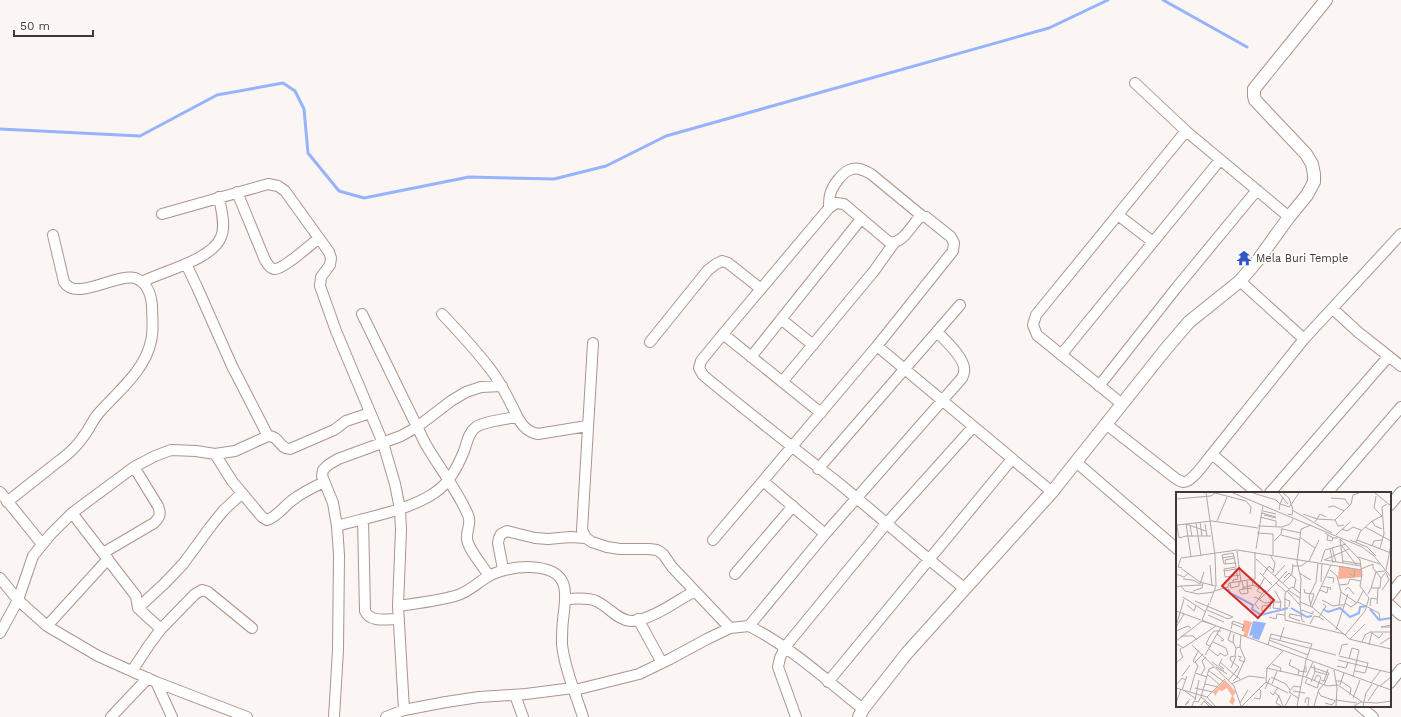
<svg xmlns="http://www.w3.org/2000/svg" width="1401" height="717" font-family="'Work Sans',sans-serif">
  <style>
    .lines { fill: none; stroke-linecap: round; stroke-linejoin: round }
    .stream { stroke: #95b4fd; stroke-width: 3 }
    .minor-casing { stroke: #ae948b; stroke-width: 12 }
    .tertiary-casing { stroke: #ae948b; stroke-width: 14 }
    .minor { stroke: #fff; stroke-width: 10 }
    .tertiary { stroke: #fff; stroke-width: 12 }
    .labels { text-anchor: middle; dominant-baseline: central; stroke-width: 3.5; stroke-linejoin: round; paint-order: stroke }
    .poi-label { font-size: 11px; fill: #423733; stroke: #fff; text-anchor: start }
    .inset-river { fill: none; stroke: #95b4fd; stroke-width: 2 }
    .inset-road { fill: none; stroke: #b1a9a6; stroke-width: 1 }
    .view { fill: #d62828; fill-opacity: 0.15; stroke: #d62828; stroke-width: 2 }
    .inset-edge { fill: none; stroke: #423733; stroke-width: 2 }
  </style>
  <rect width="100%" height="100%" fill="#fbf5f3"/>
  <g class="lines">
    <path class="stream" d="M1163,0l84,47
      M0,129l140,7 77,-41 66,-12 12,8 9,18 4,44 31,38 25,7 105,-21 85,2 52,-13 60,-30 383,-108 59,-28"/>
    <g class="minor-casing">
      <path id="minor" d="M1135,83l51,48
        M237,192l28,68c2,3 4,8 9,9 9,1 37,-25 45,-31
        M829,208c0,-5 0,-9 1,-13 2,-9 13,-24 22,-26 7,-2 13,2 19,5l51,42
        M162,214l106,-30 10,2 7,5 44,61 2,6 -1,7 -9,12 -1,9 16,45 47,112 12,41 5,25 1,21 -3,76 6,104
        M1118,215l35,27
        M186,264l11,23 35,79 36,70
        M1240,281l64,58 -92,115 45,39
        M142,282c21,-11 70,-22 79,-45 5,-11 0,-28 -2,-40
        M1333,309l25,23 43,34
        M362,314l63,129c14,25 32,46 43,72 4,9 -2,15 -1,24 1,10 16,27 22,37
        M442,314c17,18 34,36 49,56 10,13 17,28 24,42 5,11 11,20 23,22l49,-8
        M781,319l32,26
        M723,334l98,79
        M1304,339l97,-105
        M650,342l58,-72 8,-6 6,-3 6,2 33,26
        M593,343l-11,187 4,8 6,4 15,5 13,2h29l8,1 6,4 9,13 58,61
        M877,346l76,-95 1,-8 -3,-6 -25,-20 -4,-1 -3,2c-8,8 -17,27 -30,24l-45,-38 -8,-1 -7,5 -106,126 -22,27 -2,7 4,7c43,36 88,71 133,106 43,35 85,73 128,107
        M1061,355l159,-195
        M751,357l110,-138
        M782,382l92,-111 20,-28
        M1099,386l78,-99 80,-97
        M1122,404l-85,-69 -4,-10 3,-10 150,-184 103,86
        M1106,424l69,54c3,2 6,4 9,4 8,0 22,-21 28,-28
        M215,454l17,27 30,36 5,3c10,-3 18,-15 27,-21 9,-7 20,-12 30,-17
        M1076,462l101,87
        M818,469l142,-164
        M763,481l62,53
        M0,492l42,52
        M1270,493l118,-136
        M1327,493l74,-86
        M7,502c15,-12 29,-23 43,-34 7,-6 15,-11 21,-17 5,-5 9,-9 12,-14 6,-7 9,-16 15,-23 19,-22 47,-43 53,-73 3,-12 1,-24 1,-36 -1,-10 -5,-23 -17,-27 -18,-5 -59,24 -71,4l-11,-47
        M1390,505l11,-13
        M72,513l64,83 2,12 3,3 20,18
        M363,519l2,92c5,12 23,8 34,8
        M337,526c31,-9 75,-16 100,-35 13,-9 21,-25 27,-40 3,-8 4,-18 12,-24 9,-6 29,-8 41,-10
        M713,540l164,-194 175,146
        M103,553l51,-30c6,-6 7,-9 4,-17l-24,-39
        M503,569l-5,-26 1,-5 2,-4 6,-3 28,7 13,1 22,-2 16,1
        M735,574l58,-68
        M0,578l18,22 29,26 51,30 58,26 91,35
        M1390,595l11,-14
        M565,599c10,0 22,-2 31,2 12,5 21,19 35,20 19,0 47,-21 64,-30
        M1390,605l11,10
        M398,606c20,-3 41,-5 60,-11 12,-4 20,-13 31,-19 18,-11 69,-16 75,10 3,12 0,22 -1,34 -1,8 -1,16 -1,24 2,23 14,51 21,73
        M138,608l27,-25 18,-19 28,-38 12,-15 19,-18
        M638,619l24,44
        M47,626l61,-67
        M0,633l18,-33 15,-44 17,-21 22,-22 62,-46 21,-11 16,-6 25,1 19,3 20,-3 33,-15c12,0 11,13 22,13l44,-19 12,-9 24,-8
        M132,671l17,-26 12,-16 34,-35 7,-4 6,2 44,36
        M156,682l16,35
        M828,682l184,-223
        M1390,683l11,-14
        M515,695l8,22
        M1360,706l13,11
        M863,709c-37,-29 -72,-62 -114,-83l76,-92 137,-156c1,-2 2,-4 2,-6 3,-12 -19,-32 -27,-40
        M111,717l37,-39
        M334,717l4,-67 1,-95 -2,-29 -4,-23 -11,-27 1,-6 5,-5 10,-6 63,-23 16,-9 34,-26 15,-9 15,-5 21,-1
        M386,717l18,-7 42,-8 33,-5 47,-3 47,-6 6,1 60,-15 31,-15 37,-20 23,-11 19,-2
        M796,717l-18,-50 2,-9 5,-11 101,-123 87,-97"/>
    </g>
    <g class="tertiary-casing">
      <path id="tertiary" d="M859,717l4,-8 44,-56 145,-161 113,-142 24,-28 51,-41 18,-21 31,-43 18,-22 7,-13v-8l-2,-10 -6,-10 -51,-54 -1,-4v-7l72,-89"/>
    </g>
    <use href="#minor" class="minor"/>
    <use href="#tertiary" class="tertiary"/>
  </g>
  <defs>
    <g id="temple-bare" transform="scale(1.2)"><path d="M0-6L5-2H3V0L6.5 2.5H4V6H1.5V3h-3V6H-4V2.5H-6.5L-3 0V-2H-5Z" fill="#3258c8" stroke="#fff" stroke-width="2.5" paint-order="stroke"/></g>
  </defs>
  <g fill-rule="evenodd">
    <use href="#temple-bare" x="1244" y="258"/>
  </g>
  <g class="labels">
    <g class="poi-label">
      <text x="1256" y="258">Mela Buri Temple</text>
    </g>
  </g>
  <g transform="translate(1176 492)">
    <rect width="215" height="215" fill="#fbf5f3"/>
    <path d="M163,74l23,4v7l-24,2zM68,128l8,2 -5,15 -4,-1 2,-4 -3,-1z" fill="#fcb096"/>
    <path d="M49,188l11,12 -3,4 2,4 -2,5 -4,-3 3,-6 -5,-8 -5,3 -3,-1 -4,6 -2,-4z" fill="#fab59d"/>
    <path d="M77,129l13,2 -7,17 -7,-2 1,-3 -4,1z" fill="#95b4fd"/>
    <path class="inset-river" d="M52,97l2,4 23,12 -1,4 9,6 27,-7M115,116l16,9 5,-1M147,117l5,3 12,-4 10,9 9,-4 1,-6 6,-1M194,117l9,11 12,-2"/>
    <path class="inset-road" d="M30,1l9,62 1,31 -6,16M39,1l31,8 5,6 -1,7M57,1l129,54 12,9 17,21M77,1l23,7 4,4 -1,6M103,1l9,11M107,1l6,5 4,12 -1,5 -4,-1M199,1l16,13M107,5l-3,7 10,3M155,6l14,1 4,6M0,7l35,-3 4,-3M114,14l9,-13M152,15l6,-1 10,5M116,18l40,23M87,19l13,3M86,21l14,4M127,22l14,5 3,-5 6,3M88,23l12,3M84,25l16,4v5M0,28l3,18 7,-2h25M159,28l3,6 6,-1M41,29l10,-24M196,29l10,-5 -8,-8 2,-12M24,30l2,14M139,30l2,-3 18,1 16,-16 2,-9 6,-2M20,31l5,33M29,32l2,12M1,33l35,-4 46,7M14,33l2,12M82,34l24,1 8,-3 3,-5M189,35l26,14M106,37l19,4M166,37l5,2 6,-4 8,3 -5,12M185,39l11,-10 3,5 7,3M81,41l16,1v21M149,41l8,5h5M105,43l19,5M152,43l-1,5 5,1 1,-3M160,43l14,-13M12,45l-2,-13 20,7M12,45l3,20M125,46l14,10M164,47l20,21 2,15 -2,11 9,12 -4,13 -20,24 4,4 42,10M164,47l3,24M174,48l17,7 9,9M181,48l34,13M98,49l7,-7 1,-6M166,54l15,20M196,54l2,-5 8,-1M156,56l4,14M204,56l4,-14 -2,-27 5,-3M80,57l7,-44M154,57l3,14M61,58l125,20M61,59l4,31M46,63l11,-2 1,3 2,11 -12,2 1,8 15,-2M46,63l2,9 11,-1M94,63l5,8 -2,10M182,65l22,7M46,66l12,-2M80,67l33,30M148,68l25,-11M149,68l36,6M133,69l10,-21M167,69l18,3M145,70l4,-12 21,-6M50,72l-1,-4 10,-2M197,72v4l8,10M34,73l2,21M116,74h9l7,-5M6,76l-4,-1 3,-9 56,-8M6,77l18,13 15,4M185,77l12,-5M154,78l7,6 4,16M210,78l5,-25M48,79l12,-2M84,81l12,12M123,81l12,7M173,81l5,4 1,-7M0,82l8,3 5,-4M87,83l6,-9 5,5M99,84l10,-11M151,85l7,1 -1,5M108,86l5,-5 7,6 -2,9M7,87l10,1 7,4 4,-12M66,90l2,7 8,-1M145,90l1,-19M54,91l1,5 8,-2v-4M57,91v-3l5,-1 -2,-10h3M100,91l11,-12M107,91l9,-9 1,-10M77,93l13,6 5,10 -1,8M163,93l9,-1 2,-5 11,2M5,94l21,-1M145,94l10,2 -1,2M0,95l5,-1 4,5 13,3 16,-2M66,96l11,-3 -1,-5M195,96l5,-16 9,-1M68,97l-5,1 2,4 7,-1 -1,-12M128,97l1,4 9,1 -3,10M112,98l12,8M144,98l7,3 1,-5M169,98l3,-3 6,7M206,98l7,-10 -3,-7M17,99l9,-3 1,-5M38,99l14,-4 1,-4 26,-4v-27M99,99l6,11M111,99l13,14 2,16 3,1M85,101l-4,-2 8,-14M124,101l-8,-6 -7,6v27l59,14M192,102l3,-6h9l1,-10 5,-6M7,105l23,15M78,105l6,2 16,-16 10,9M82,107l7,4 8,-1h8l-1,7 -7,-1 1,-6M108,107l6,2 -1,6M146,108l11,6 6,-1M19,109l38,16 -5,2 -21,-9M124,110l1,-23 -4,-17 4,-33 10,-4M182,110l21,11 1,6M169,111l6,4 6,-4M147,112l3,2 -7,11 5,3M201,112l1,-16M11,113l7,6 2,-5M124,113v-3l12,5 33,28M168,113h-5l2,-13 16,11 6,-12M194,114l1,-8 6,1M135,115l-2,-11 7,-14 2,-19M136,115l19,-42M83,117l-4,-5 9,-13M125,118l12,4v-3M0,119l25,9M86,119v-5l7,-1M32,123l16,7M93,125l7,2 1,-5 8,1M26,128l7,-17M26,129l12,4 -12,-5M124,129l-11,-4 1,-3 11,2M1,131l7,-24M55,131l12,5M134,132l4,-8 5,1M38,133l177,65M215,133l-10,2h10M0,135l8,-13M55,137l2,-8 11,4 -2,6M160,138l12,-36M0,139l12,-5 3,2M55,139l-3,9 5,3M196,141l7,5 4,-5M41,142l7,6 -3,1M58,142l-1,8 3,6M5,144h12l4,4M94,146l66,17M174,147l15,-15M93,148l39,15M104,148l4,-13M0,149l26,-20M186,150l3,-7 5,-3h21M0,151l7,5 33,-22M204,152l11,-7M16,153l42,41 7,20M92,153l3,-11 41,10 -6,16 -9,46M193,153l3,-13M35,155l-5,-3 4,-8 4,-5h7M64,155l5,12 -8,18 3,2M33,157l9,7 2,-3 5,3 3,-2 -2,-6 -13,-6M27,162l-8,8 3,4 -3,7 12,4M29,163l16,-28M163,163l3,-10 6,-1M62,164l3,1 -2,3 6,2M163,164l29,7 -3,10 -10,-2M46,167l-3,6 5,4M115,167l-2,6 10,5 -1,5M173,167l3,-11 7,2 -6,27M162,168l53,13M36,170l12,9M44,170l17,15 -4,4M0,171l7,-6 -3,-6 1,-3M19,171l-2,-2 6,-11M96,172l9,4 -1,4M161,174l9,2 2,-6M40,175l11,7M135,175l18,6 -5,12M55,176l5,-12M91,176l39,9 21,9 11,-1 24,17M158,178l3,18 -1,18M33,179l14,10M123,179l7,1v-6M138,179l14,4M25,183l4,-7 -3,-7 4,-4M32,183l12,10M6,184l8,-11M95,185l15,7 4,6M130,185l7,-15M131,187l-2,4 12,5 4,-11 -4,-2 -3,6M145,188l3,1 4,-12M52,189l11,-14 -8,-6 -1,-4 5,-1 1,-8 4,-1 1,-12M160,189h5l10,7 -1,7M90,190l22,11M135,190l4,-10 -1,-7M195,191l10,-13M29,192l13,3M55,192l18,-8 16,2M96,192l5,-13M0,193l6,-7 4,2M147,193l-5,6 3,5 15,5M164,193l4,-12M204,194l11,-9M0,196l31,9 8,9M19,196l18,4M89,197l5,-11M6,198l5,-14M9,199l11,8M14,199l5,-17M117,199l12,2M94,200l3,3 5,-8M99,201l4,3 4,10M103,203l-3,8 5,3M25,205l11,9M31,205l18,-18M78,206l6,1 1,-8 -2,-2M122,206l-9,-6 5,-6 6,1M177,206l7,-18M19,208l4,-20M160,208l21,3M192,209l10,-15M13,210l-4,3 5,-6M0,211l5,-14M64,211l8,-13M129,211l1,-5h3l-1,8M149,211l7,2 3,-4M25,213l3,-4 5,5M16,214l2,-5 4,1 3,-5 8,-28 5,-2M66,214l24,-24 1,-14 16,-17M109,214l6,-11M138,214l4,-14M178,214l7,-4 16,1 14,-2M187,214l3,-13 6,-9"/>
    <path class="view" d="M63,76l35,32 -16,18 -36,-32z"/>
    <rect width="215" height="215" class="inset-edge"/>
  </g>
  <path d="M14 30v6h79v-6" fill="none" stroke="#423733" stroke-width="2"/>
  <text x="20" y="30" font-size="12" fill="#423733" stroke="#ffffff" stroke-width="3" paint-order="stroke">50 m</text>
</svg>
